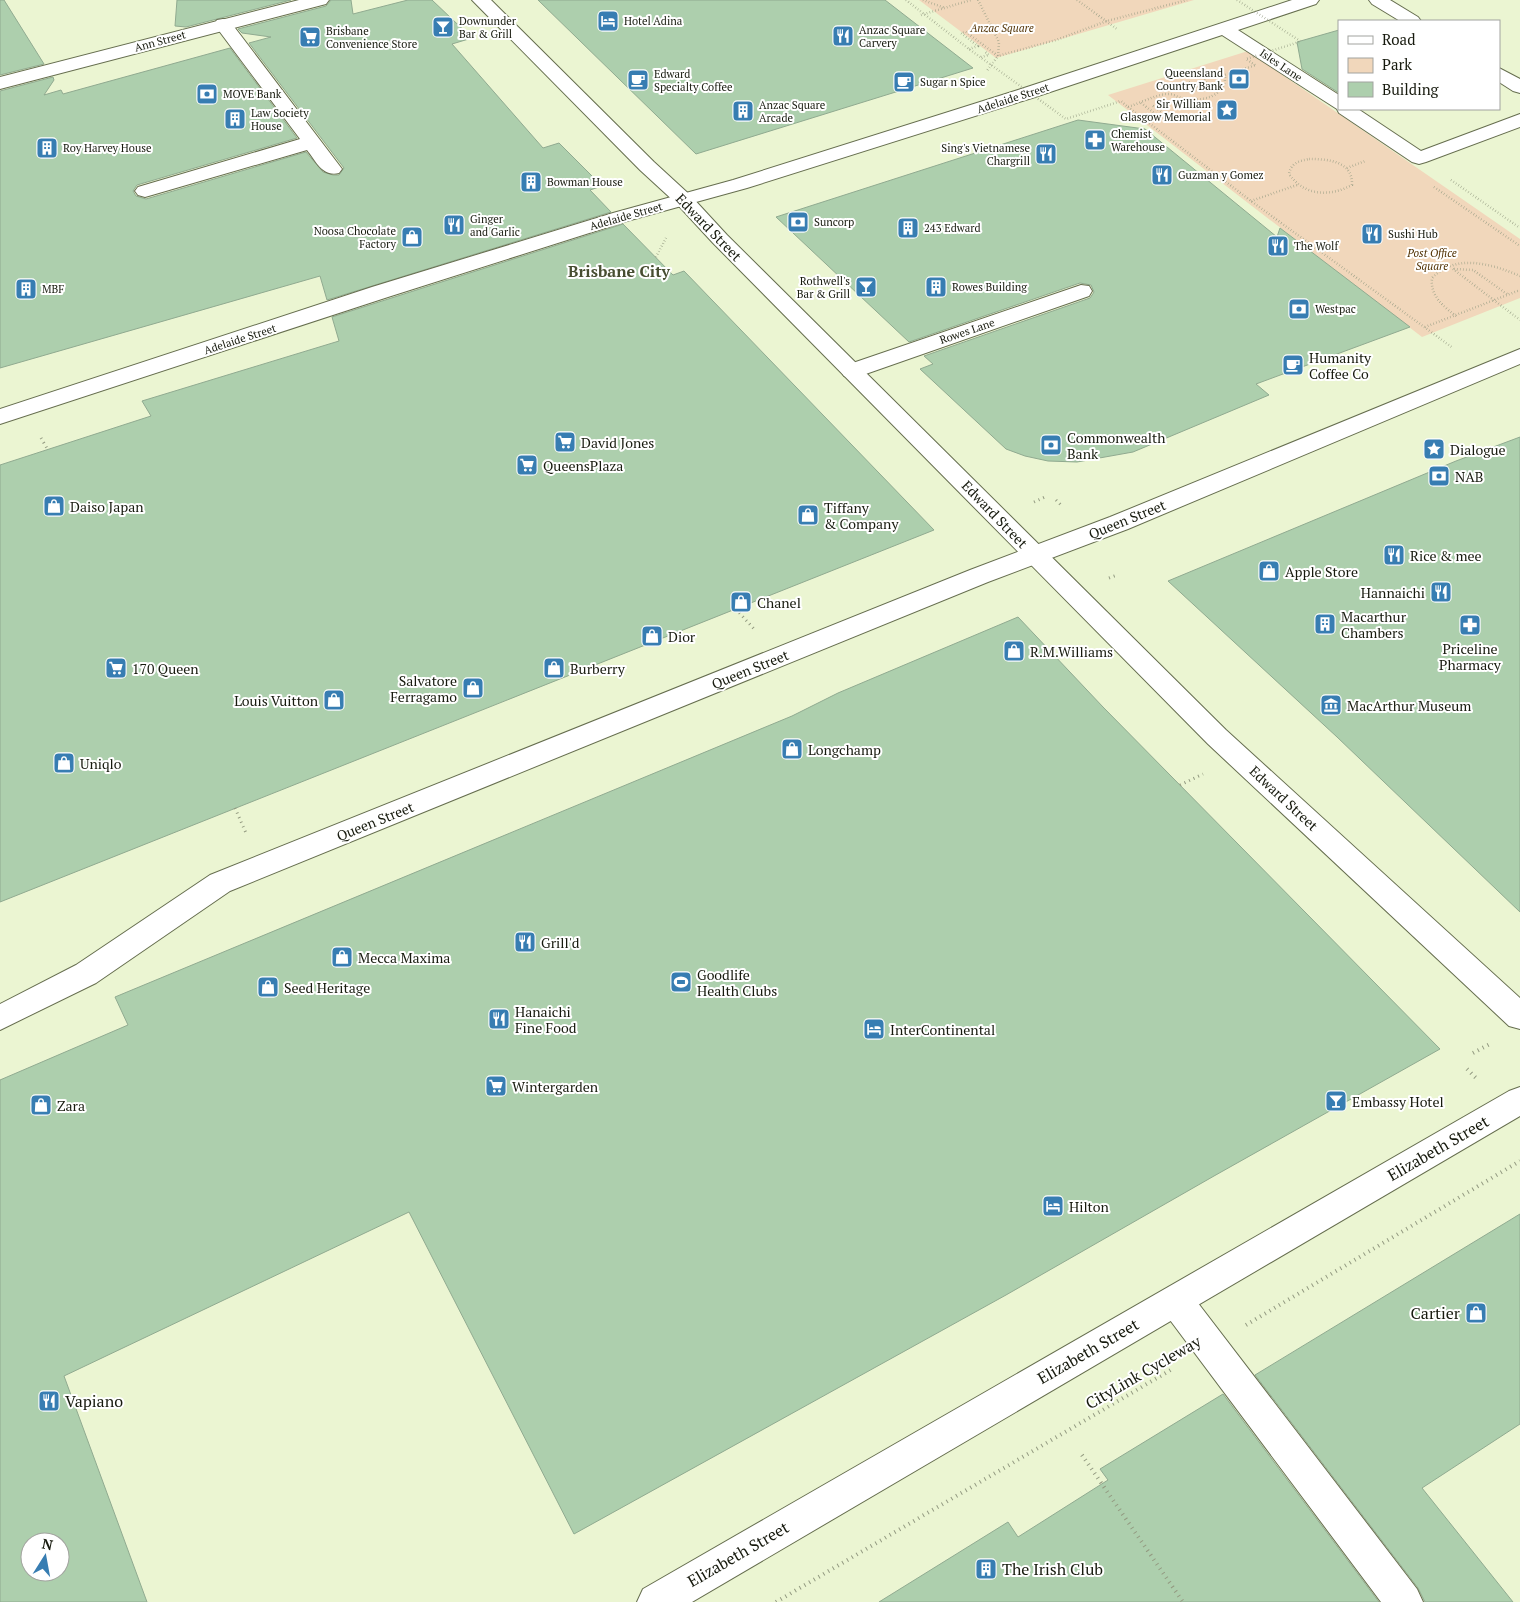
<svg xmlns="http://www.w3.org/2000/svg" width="1520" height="1602" font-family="'PT Serif',serif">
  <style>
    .green { fill: #f1d7bb }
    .building { fill: #adcfad; stroke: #90aa90; fill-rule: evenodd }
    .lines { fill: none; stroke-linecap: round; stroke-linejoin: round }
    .minor-casing { stroke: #666e4f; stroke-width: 2 }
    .major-casing { stroke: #666e4f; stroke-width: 2 }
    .path-far2 { stroke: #939a81; stroke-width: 2.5; stroke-dasharray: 0.5 2.5; stroke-linecap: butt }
    .path-far1 { stroke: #939a81; stroke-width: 3; stroke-dasharray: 1 4; stroke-linecap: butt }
    .path { stroke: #939a81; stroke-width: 4; stroke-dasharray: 1 4.5; stroke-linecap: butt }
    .minor { fill: #fff; fill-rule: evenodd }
    .major { fill: #fff; fill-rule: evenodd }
    .path-bridge { stroke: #939a81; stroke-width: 2.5; stroke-dasharray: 0.5 2.5; stroke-linecap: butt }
    .labels { text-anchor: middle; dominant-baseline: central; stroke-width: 4; stroke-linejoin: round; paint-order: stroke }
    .far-poi-label { font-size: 11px; fill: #171a0e; stroke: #fff; text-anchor: start }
    .far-park-label { font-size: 11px; font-style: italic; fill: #523305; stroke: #fff }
    .far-street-label { font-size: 11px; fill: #171a0e; stroke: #fff }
    .street-label { font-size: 14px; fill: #171a0e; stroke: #fff }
    .poi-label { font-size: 14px; fill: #171a0e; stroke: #fff; text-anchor: start }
    .far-district-label { font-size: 16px; font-weight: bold; fill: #474e31; stroke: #fff }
    .near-street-label { font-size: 16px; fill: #171a0e; stroke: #fff }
    .near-poi-label { font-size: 16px; fill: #171a0e; stroke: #fff; text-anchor: start }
  </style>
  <rect width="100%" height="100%" fill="#ebf5d2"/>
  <path class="green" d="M919,0h275l-198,58z
    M1248,51l272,188v59l-98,39 -314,-242z"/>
  <path class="building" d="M0,0h4l40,64 -44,11z
    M177,0h114l-105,27 -11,-1z
    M331,0h20l2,14 55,-14h24l40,38 -20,6 91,104 16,-5 43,43 -12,4 21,22 -284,88 -7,-24 -320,92v-277l53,-14 1,3 -10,15 17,-5 2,4 167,-46 67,90 -160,47 -4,6 3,5 10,3 160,-47 17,20 10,3h6l5,-7 -95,-125 22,-6 -29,-4 -4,-4 88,-23z
    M538,0h347l88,68 -277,86z
    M1339,30v63l-37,-24 -5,-27z
    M1078,120l67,9 132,108 3,-9 130,99 -154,57 13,11 -136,57 -56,10 -29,-1 -23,-5 -19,-7 -86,-80 13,-5 -9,-8 166,-58 4,-6 -3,-7 -11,-2 -171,59 -133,-125z
    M623,224l50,51 11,-4 250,259 -934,372v-437l151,-49 -9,-15 197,-60 -7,-24z
    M1520,437v475l-183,-175 -169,-156 288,-120z
    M1018,617l85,90 337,342 -226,127 -208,119 -432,239 -165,-322 -345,164 83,226h-147v-522l128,-55 -13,-28 677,-281 46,-23zM30,1542h30v30h-30z
    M1520,1214v210l-98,64 91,114h-88l-7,-14 -163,-213z
    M1223,1394l156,208h-500l129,-80 10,15 90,-57 -8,-11z"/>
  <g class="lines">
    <g class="minor-casing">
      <path id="minor" d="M1292,0h27l-3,4 -78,26 101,65v14h19l63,42 99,-37v13l-94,35 -7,2 -7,-2 -73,-49 -2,-4 -115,-74 -190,63 -285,90 -120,33 -239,76 -388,127v-15l372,-122 241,-74 120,-33 285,-90z
        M1369,0h21l28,17 3,4h-21l-28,-17z
        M223,19l6,1 113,149 -3,4c-17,4 -23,-12 -32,-23l-155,45 -7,2 -7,-2 -3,-4 3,-4 162,-48 -86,-115 3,-4z
        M1499,68l21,11v14l-7,-2 -14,-9z
        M1081,285l8,1 3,5 -3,5 -229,80 -8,2 -8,-2 -3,-5 3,-5z
        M1520,349v15l-392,165 -140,53 -758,309 -134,92 -96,47v-26l76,-39 134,-90 760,-305 140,-53z
        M1176,1285l12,5 229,299 6,13h-42l-217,-290 -5,-11 5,-11z"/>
    </g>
    <g class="major-casing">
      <path id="major" d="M299,0h30l-3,4 -326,85v-12z
        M472,0h19l163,162 37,34 36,39 499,495 294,268v31l-11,-3 -301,-282 -495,-501 -36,-39 -37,-34z
        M1520,1087v29l-828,486h-55l6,-13 866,-498z"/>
    </g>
    <path class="path-far2" d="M923,0l22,8
      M978,0l21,42 -1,14 -12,16
      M1077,0l40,29
      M921,15l50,-15
      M969,49l9,-3 -17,-13 5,-1 32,24 58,-16 51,-19 80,-21
      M981,57l8,-2 -5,-4
      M1189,82l12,8
      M1167,84l19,7 20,-2 2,-4 -8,-12
      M1141,103l20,15 6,-2 -15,-11
      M1128,107l123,94 202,147
      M1309,159c19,0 44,2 43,26 -22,12 -48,11 -63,-11 2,-11 10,-13 20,-15z
      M1347,168l18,-7
      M1451,180l69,48
      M1434,187l86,59
      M1251,201l46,-16
      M656,257l10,-19
      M1453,269l67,51
      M1454,269l19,1 34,24
      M1456,316c-13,-10 -26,-20 -24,-38 24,-25 60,-14 88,-2
      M1425,327l95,-37"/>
    <path class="path-far1" d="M41,438l7,12
      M1056,500l5,5
      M1034,502l11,-5
      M1109,578l8,-3
      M736,609l18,20
      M1180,785l23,-11
      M235,808l11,25"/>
    <path class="path" d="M1473,1053l17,-9
      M1467,1069l10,10
      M1246,1325l274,-164
      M1082,1455l101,147
      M776,1602l398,-234"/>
    <use href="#minor" class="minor"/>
    <use href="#major" class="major"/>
    <path class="path-bridge" d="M906,0l63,49 97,70 55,-18 7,6c12,-4 25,-11 38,-13 7,-1 12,4 19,5 17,3 42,-3 40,-24l31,-10
      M1237,0l63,41
      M1255,65l-9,-6 53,-17"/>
  </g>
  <defs>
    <g id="hotel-square" transform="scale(1.125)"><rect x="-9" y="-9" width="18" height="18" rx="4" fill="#377db2" stroke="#fff"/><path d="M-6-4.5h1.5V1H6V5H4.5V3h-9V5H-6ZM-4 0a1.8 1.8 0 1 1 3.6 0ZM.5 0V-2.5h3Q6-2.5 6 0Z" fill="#fff"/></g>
    <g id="bar-square" transform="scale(1.125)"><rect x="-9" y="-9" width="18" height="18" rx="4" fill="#377db2" stroke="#fff"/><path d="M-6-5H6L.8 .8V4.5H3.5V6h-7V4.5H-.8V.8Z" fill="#fff"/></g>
    <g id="restaurant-square" transform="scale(1.125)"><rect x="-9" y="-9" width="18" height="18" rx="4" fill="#377db2" stroke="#fff"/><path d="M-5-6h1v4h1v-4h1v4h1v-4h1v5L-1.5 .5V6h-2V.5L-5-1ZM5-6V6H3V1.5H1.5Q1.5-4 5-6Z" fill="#fff"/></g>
    <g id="supermarket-square" transform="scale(1.125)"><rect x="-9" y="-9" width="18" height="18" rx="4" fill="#377db2" stroke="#fff"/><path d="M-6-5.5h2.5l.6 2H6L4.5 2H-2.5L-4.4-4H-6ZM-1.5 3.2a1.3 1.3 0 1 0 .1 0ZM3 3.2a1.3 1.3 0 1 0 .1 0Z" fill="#fff"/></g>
    <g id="bank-square" transform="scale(1.125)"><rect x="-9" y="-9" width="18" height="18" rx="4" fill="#377db2" stroke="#fff"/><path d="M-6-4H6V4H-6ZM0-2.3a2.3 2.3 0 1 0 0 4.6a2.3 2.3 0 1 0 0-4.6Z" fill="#fff"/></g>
    <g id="cafe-square" transform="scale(1.125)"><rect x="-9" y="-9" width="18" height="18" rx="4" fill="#377db2" stroke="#fff"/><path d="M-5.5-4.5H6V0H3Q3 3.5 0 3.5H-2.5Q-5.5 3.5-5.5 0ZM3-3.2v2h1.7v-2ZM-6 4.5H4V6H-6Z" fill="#fff"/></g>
    <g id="sight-square" transform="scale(1.125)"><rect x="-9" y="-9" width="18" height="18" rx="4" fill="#377db2" stroke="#fff"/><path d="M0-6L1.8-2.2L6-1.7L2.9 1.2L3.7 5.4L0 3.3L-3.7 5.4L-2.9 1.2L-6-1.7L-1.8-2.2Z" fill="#fff"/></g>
    <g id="building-square" transform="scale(1.125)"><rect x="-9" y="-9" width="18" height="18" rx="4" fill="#377db2" stroke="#fff"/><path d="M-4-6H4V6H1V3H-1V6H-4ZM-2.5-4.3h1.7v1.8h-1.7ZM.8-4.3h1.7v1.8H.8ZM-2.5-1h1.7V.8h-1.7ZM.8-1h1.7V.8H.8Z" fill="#fff"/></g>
    <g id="pharmacy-square" transform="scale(1.125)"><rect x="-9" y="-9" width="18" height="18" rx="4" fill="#377db2" stroke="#fff"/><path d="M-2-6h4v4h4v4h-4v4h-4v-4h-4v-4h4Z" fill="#fff"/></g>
    <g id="shop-square" transform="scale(1.125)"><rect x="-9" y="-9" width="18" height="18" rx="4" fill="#377db2" stroke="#fff"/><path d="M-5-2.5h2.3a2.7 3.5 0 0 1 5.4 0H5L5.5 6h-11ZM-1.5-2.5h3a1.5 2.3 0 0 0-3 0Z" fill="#fff"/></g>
    <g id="museum-square" transform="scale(1.125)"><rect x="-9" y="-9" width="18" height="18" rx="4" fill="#377db2" stroke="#fff"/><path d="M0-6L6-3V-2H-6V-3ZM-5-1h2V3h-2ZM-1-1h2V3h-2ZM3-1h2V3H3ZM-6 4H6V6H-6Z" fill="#fff"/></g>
    <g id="stadium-square" transform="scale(1.125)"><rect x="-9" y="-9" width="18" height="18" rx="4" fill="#377db2" stroke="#fff"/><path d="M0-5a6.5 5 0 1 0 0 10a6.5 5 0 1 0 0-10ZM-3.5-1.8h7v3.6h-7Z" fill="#fff"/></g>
  </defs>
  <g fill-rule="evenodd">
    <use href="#hotel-square" x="608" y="21"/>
    <use href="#bar-square" x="443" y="27"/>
    <use href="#restaurant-square" x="843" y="36"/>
    <use href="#supermarket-square" x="310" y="37"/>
    <use href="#bank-square" x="1239" y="79"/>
    <use href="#cafe-square" x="638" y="80"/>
    <use href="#cafe-square" x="904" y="82"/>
    <use href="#bank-square" x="207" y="94"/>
    <use href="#sight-square" x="1227" y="110"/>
    <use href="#building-square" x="743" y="111"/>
    <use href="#building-square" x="235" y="119"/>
    <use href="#pharmacy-square" x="1095" y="140"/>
    <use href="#building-square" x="47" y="148"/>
    <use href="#restaurant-square" x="1046" y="154"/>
    <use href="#restaurant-square" x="1162" y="175"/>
    <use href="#building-square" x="531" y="182"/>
    <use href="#bank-square" x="798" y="222"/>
    <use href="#restaurant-square" x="454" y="225"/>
    <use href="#building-square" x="908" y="228"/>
    <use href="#restaurant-square" x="1372" y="234"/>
    <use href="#shop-square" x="412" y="237"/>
    <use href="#restaurant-square" x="1278" y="246"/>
    <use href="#bar-square" x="866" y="287"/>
    <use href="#building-square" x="936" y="287"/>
    <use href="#building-square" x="26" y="289"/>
    <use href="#bank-square" x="1299" y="309"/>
    <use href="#cafe-square" x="1293" y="365"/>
    <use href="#supermarket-square" x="565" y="442"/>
    <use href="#bank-square" x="1051" y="445"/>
    <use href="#sight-square" x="1434" y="449"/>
    <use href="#supermarket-square" x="527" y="465"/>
    <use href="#bank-square" x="1439" y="476"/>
    <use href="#shop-square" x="54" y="506"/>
    <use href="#shop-square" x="808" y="515"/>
    <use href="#restaurant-square" x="1394" y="555"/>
    <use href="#shop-square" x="1269" y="571"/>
    <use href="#restaurant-square" x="1441" y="592"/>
    <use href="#shop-square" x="741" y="602"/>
    <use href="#building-square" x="1325" y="624"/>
    <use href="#pharmacy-square" x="1470" y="625"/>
    <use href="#shop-square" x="652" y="636"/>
    <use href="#shop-square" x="1014" y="651"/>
    <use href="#supermarket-square" x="116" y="668"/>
    <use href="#shop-square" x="554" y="668"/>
    <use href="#shop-square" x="473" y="688"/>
    <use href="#shop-square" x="334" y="700"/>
    <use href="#museum-square" x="1331" y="705"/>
    <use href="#shop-square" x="792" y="749"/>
    <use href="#shop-square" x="64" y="763"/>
    <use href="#restaurant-square" x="525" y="942"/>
    <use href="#shop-square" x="342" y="957"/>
    <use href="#stadium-square" x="681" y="982"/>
    <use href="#shop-square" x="268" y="987"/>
    <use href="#restaurant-square" x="499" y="1019"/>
    <use href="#hotel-square" x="874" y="1029"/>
    <use href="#supermarket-square" x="496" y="1086"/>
    <use href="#bar-square" x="1336" y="1101"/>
    <use href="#shop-square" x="41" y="1105"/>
    <use href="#hotel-square" x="1053" y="1206"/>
    <use href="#shop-square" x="1476" y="1313"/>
    <use href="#restaurant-square" x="49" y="1401"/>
    <use href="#building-square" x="986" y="1569"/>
  </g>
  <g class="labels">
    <g class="far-poi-label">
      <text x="459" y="21">Downunder<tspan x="459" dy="13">Bar &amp; Grill</tspan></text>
      <text x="624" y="21">Hotel Adina</text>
      <text x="859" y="30">Anzac Square<tspan x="859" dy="13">Carvery</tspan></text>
      <text x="326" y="31">Brisbane<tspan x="326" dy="13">Convenience Store</tspan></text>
      <text x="1223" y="73" text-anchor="end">Queensland<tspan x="1223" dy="13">Country Bank</tspan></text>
      <text x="654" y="74">Edward<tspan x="654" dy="13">Specialty Coffee</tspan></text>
      <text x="920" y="82">Sugar n Spice</text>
      <text x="223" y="94">MOVE Bank</text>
      <text x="1211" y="104" text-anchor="end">Sir William<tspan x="1211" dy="13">Glasgow Memorial</tspan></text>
      <text x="759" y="105">Anzac Square<tspan x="759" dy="13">Arcade</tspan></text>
      <text x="251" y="113">Law Society<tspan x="251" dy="13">House</tspan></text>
      <text x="1111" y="134">Chemist<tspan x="1111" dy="13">Warehouse</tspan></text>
      <text x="63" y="148">Roy Harvey House</text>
      <text x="1030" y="148" text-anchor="end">Sing's Vietnamese<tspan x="1030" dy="13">Chargrill</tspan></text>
      <text x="1178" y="175">Guzman y Gomez</text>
      <text x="547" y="182">Bowman House</text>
      <text x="470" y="219">Ginger<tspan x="470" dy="13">and Garlic</tspan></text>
      <text x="814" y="222">Suncorp</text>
      <text x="924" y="228">243 Edward</text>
      <text x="396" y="231" text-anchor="end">Noosa Chocolate<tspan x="396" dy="13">Factory</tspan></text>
      <text x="1388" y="234">Sushi Hub</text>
      <text x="1294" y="246">The Wolf</text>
      <text x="850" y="281" text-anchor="end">Rothwell's<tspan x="850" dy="13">Bar &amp; Grill</tspan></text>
      <text x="952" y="287">Rowes Building</text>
      <text x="42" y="289">MBF</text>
      <text x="1315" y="309">Westpac</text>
    </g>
    <g class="far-park-label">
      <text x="1002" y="28">Anzac Square</text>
      <text x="1432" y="253">Post Office<tspan x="1432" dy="13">Square</tspan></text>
    </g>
    <g class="far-street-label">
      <text transform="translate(160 41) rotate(-15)">Ann Street</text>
      <text transform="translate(1281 65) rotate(34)">Isles Lane</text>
      <text transform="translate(1013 98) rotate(-18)">Adelaide Street</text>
      <text transform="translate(626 216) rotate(-16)">Adelaide Street</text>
      <text transform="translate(967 331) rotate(-19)">Rowes Lane</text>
      <text transform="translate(240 339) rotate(-18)">Adelaide Street</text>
    </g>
    <g class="street-label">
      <text transform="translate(709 227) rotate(46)">Edward Street</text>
      <text transform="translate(995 514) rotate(46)">Edward Street</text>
      <text transform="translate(1127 519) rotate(-22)">Queen Street</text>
      <text transform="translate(750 669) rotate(-22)">Queen Street</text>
      <text transform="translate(1284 798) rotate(43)">Edward Street</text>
      <text transform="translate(375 821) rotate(-22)">Queen Street</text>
    </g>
    <g class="poi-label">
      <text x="1309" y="357">Humanity<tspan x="1309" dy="16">Coffee Co</tspan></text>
      <text x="1067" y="437">Commonwealth<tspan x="1067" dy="16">Bank</tspan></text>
      <text x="581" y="442">David Jones</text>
      <text x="1450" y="449">Dialogue</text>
      <text x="543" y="465">QueensPlaza</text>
      <text x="1455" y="476">NAB</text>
      <text x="70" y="506">Daiso Japan</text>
      <text x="824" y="507">Tiffany<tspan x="824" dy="16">&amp; Company</tspan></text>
      <text x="1410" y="555">Rice &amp; mee</text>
      <text x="1285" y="571">Apple Store</text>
      <text x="1425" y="592" text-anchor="end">Hannaichi</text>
      <text x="757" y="602">Chanel</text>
      <text x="1341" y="616">Macarthur<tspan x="1341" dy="16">Chambers</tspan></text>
      <text x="668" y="636">Dior</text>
      <text x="1470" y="648" text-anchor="middle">Priceline<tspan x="1470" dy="16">Pharmacy</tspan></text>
      <text x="1030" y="651">R.M.Williams</text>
      <text x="132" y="668">170 Queen</text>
      <text x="570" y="668">Burberry</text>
      <text x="457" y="680" text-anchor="end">Salvatore<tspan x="457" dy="16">Ferragamo</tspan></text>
      <text x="318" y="700" text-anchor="end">Louis Vuitton</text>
      <text x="1347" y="705">MacArthur Museum</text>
      <text x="808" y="749">Longchamp</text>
      <text x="80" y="763">Uniqlo</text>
      <text x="541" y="942">Grill'd</text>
      <text x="358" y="957">Mecca Maxima</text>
      <text x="697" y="974">Goodlife<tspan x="697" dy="16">Health Clubs</tspan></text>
      <text x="284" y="987">Seed Heritage</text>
      <text x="515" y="1011">Hanaichi<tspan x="515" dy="16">Fine Food</tspan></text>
      <text x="890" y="1029">InterContinental</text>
      <text x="512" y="1086">Wintergarden</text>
      <text x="1352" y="1101">Embassy Hotel</text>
      <text x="57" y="1105">Zara</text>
      <text x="1069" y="1206">Hilton</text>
    </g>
    <g class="far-district-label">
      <text x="619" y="271">Brisbane City</text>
    </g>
    <g class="near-street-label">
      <text transform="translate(1438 1148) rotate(-30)">Elizabeth Street</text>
      <text transform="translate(1088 1351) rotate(-30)">Elizabeth Street</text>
      <text transform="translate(1143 1372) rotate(-30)">CityLink Cycleway</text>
      <text transform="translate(738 1554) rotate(-30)">Elizabeth Street</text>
    </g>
    <g class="near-poi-label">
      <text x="1460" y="1313" text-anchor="end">Cartier</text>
      <text x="65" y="1401">Vapiano</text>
      <text x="1002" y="1569">The Irish Club</text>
    </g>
  </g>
  <rect x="1338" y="20" width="162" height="90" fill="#ffffff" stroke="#a2a39f"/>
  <rect x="1348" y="36" width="25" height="8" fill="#ffffff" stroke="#a2a39f"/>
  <text x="1382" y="45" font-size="15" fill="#171a0e">Road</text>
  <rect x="1348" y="58" width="25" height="15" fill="#f1d7bb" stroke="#a2a39f"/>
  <text x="1382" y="70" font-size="15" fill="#171a0e">Park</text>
  <rect x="1348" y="82" width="25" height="15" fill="#adcfad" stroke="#a2a39f"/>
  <text x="1382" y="95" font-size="15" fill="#171a0e">Building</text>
  <g transform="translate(45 1557) rotate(11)"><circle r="24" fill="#ffffff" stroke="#a2a39f"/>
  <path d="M0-4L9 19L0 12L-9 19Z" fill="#377db2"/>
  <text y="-8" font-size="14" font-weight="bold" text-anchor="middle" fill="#171a0e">N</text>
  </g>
</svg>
